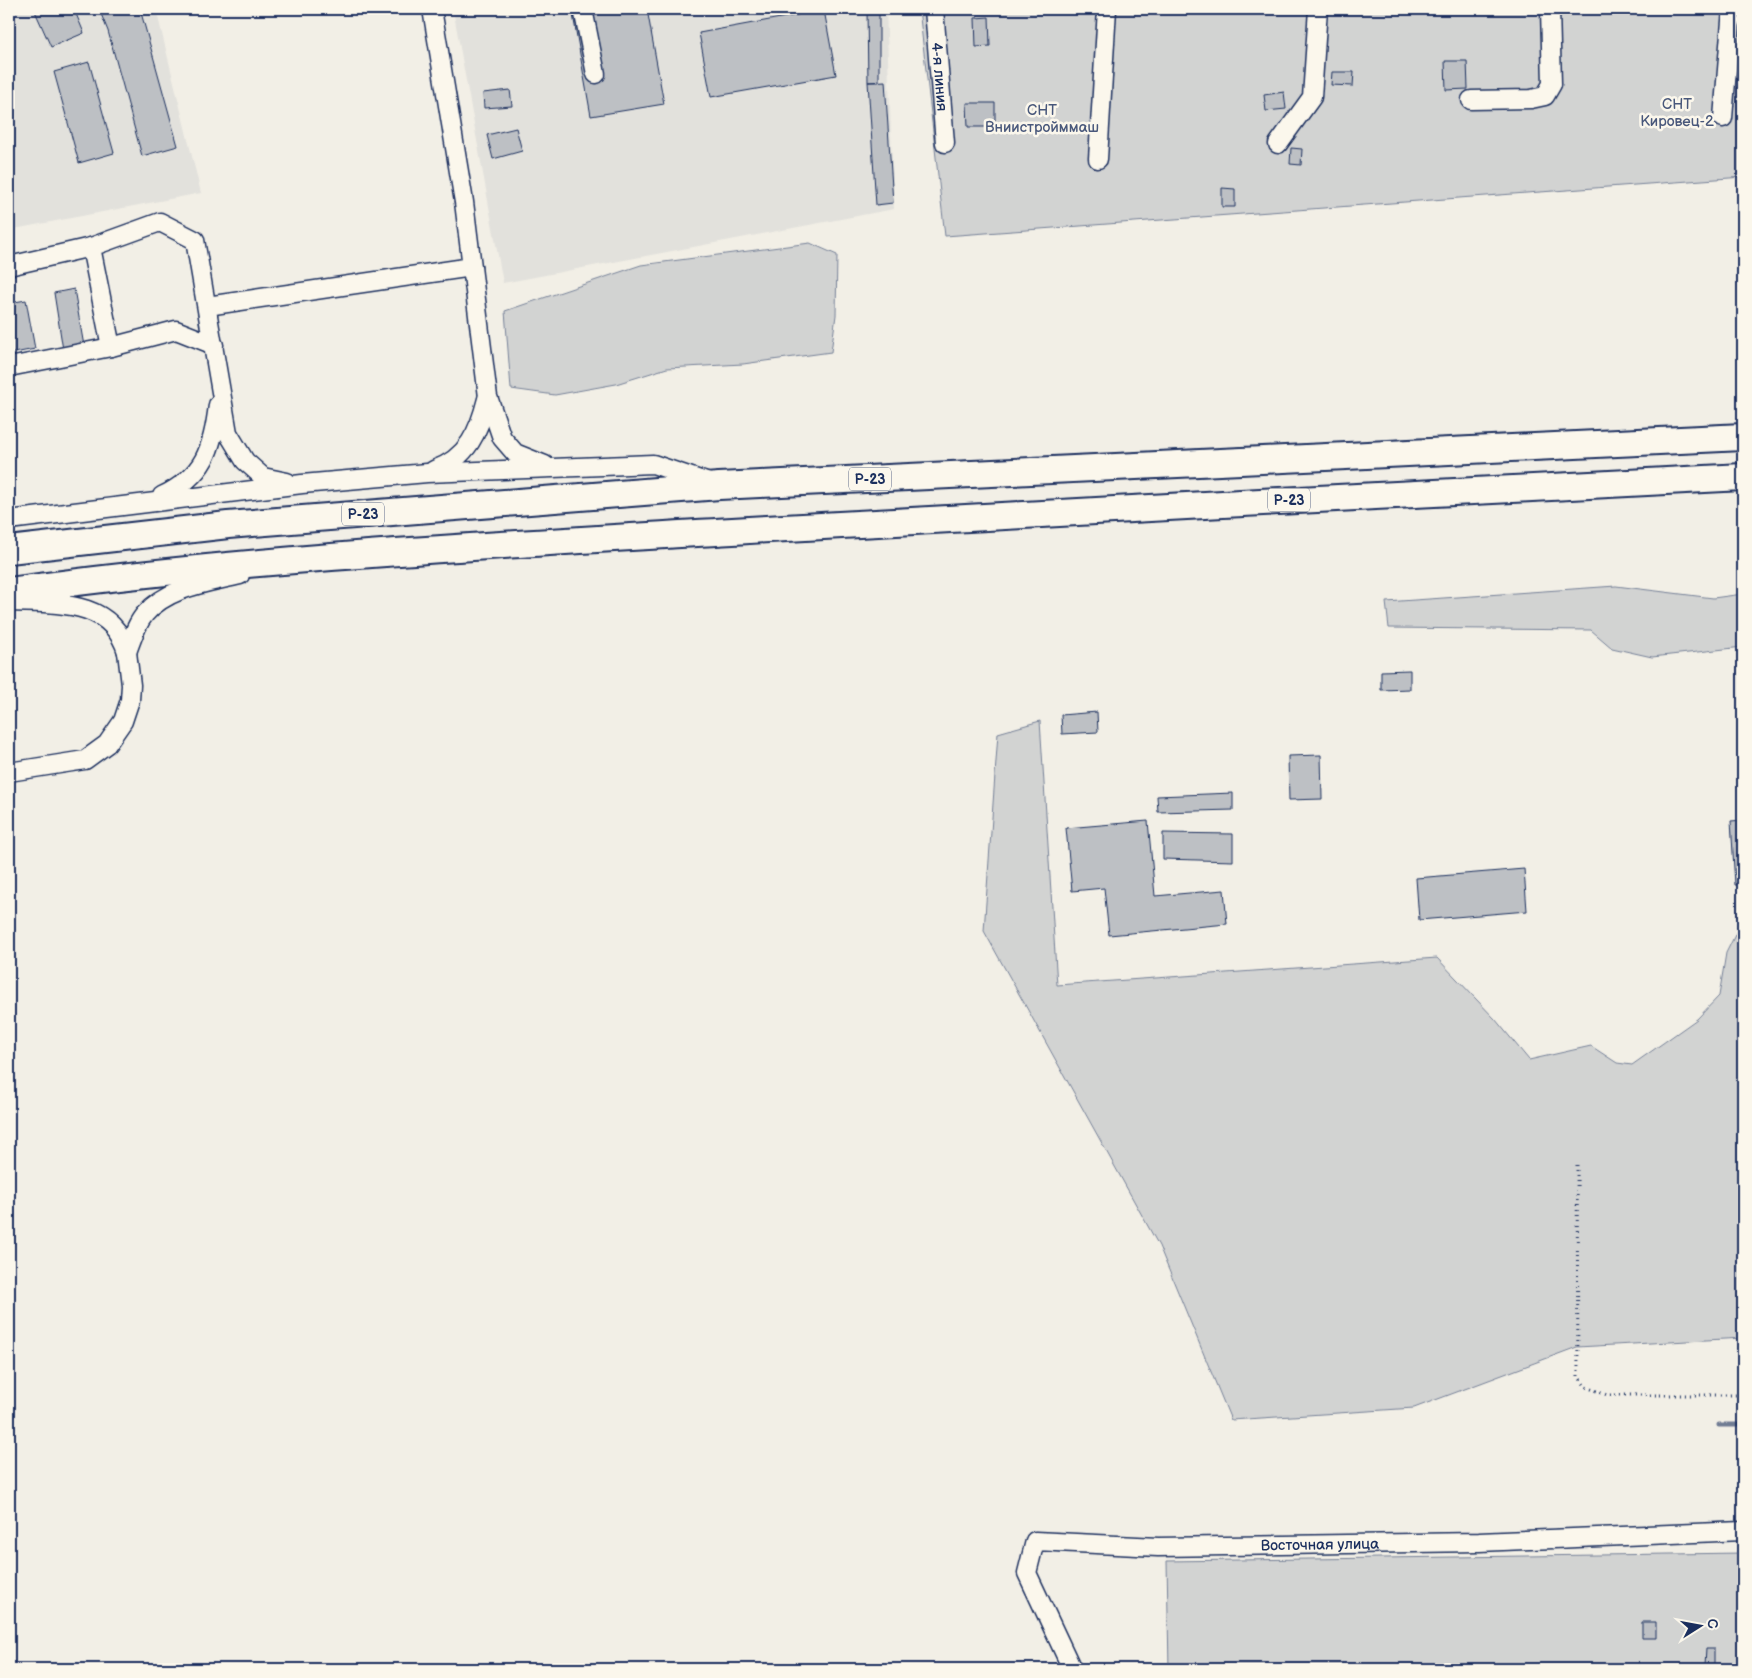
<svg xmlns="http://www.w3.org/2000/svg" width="1752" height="1678" font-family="'Balsamiq Sans',sans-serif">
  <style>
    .built { fill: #e2e1dc }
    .green { fill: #d2d3d2; stroke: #768198 }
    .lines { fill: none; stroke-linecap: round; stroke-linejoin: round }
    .stream { stroke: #707b93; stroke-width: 5 }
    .building { fill: #bdc0c4; stroke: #1b2f5e }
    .minor-casing { stroke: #1b2f5e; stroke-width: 21 }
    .highway-casing { stroke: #1b2f5e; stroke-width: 30 }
    .path { stroke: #1b2f5e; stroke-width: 3; stroke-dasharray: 1 4; stroke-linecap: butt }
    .minor { stroke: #fbf7ec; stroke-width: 18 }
    .highway { stroke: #fbf7ec; stroke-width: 26 }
    .labels { text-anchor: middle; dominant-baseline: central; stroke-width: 5; stroke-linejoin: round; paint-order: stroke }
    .shield { fill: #fbf7ec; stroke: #5e6b89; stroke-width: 1 }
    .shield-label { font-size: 14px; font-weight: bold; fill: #1b2f5e }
    .street-label { font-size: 15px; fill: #1b2f5e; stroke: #fbf7ec }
    .park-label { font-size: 15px; fill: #49587b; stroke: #fbf7ec }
  </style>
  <rect width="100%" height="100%" fill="#f2efe6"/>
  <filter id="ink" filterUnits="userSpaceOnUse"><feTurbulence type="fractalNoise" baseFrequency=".02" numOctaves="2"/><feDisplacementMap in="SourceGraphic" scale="10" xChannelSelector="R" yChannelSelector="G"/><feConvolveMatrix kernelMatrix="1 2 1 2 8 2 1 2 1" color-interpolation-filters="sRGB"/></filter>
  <g filter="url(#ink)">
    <path class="built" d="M9,9h147l45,184 -192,37z
      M453,9h433l8,200 -391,74z"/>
    <path class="green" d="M919,9h824v168l-798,59z
      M810,243l27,12 -1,60 -5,37 -88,12 -76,4 -51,16 -61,11 -44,-6 -6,-78 136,-46z
      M1616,586l97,12 30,-4v53l-91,10 -40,-9 -21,-18 -202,-2 -3,-26z
      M1040,721l17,264 380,-27 58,61 34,41 62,-14 26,17 15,2 65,-46 22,-23 7,-43 17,-34v419l-166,9 -163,61 -183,12 -72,-174 -175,-315 14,-198z
      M1743,1553v116h-574l-2,-108z"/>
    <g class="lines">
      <path class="stream" d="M1719,1425h24"/>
    </g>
    <path class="building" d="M34,9h40l10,24 -33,14z
      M99,9h41l38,137 -36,10 -34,-125z
      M572,9h75l17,95 -73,12z
      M867,9h12v73h-11z
      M824,10l12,65 -125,22 -12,-64z
      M989,17l1,29 -14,1 -1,-29z
      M1445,61h22l1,28 -22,1z
      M89,62l25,91 -35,10 -25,-91z
      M1332,72h22l-1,14 -22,-1z
      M885,81l8,122 -17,2 -8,-123z
      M510,90l2,16 -28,2 -1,-15z
      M1284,92l2,17 -20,2 -2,-16z
      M967,103h28v24h-27z
      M516,128l6,23 -29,8 -6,-24z
      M1291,148l11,1 -1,16 -11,-1z
      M1222,188l13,1v18h-13z
      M74,289l10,57 -21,4 -9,-57z
      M26,300l9,49 -26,5v-51z
      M1410,670v19l-29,1v-19z
      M1097,712l1,20 -36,2 -1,-19z
      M1321,755l1,44 -33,1 -1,-44z
      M1233,793v17l-75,2 -1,-16z
      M1743,820v65h-8l-4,-64z
      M1148,821l7,75 69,-6 3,34 -118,11 -5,-47 -32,3 -6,-63z
      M1163,833l70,1v27l-70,-2z
      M1524,869l3,42 -108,9 -3,-42z
      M1642,1622h14v16h-14z
      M1706,1649h8v16h-9z"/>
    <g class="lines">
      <g class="minor-casing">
        <g id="minor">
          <path d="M432,9l32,193 24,195 14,41 13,15 30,12"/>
          <path d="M583,9l13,65"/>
          <path id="s1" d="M934,9l11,134"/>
          <path d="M1471,100l60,-1 14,-3 7,-12 -2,-75"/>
          <path d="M1723,118l9,-109"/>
          <path d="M1278,144l34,-47 6,-88"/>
          <path d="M1098,159l9,-150"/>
          <path d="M9,266l82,-19"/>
          <path d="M207,306l265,-39"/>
          <path d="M111,347l-20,-100 69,-25 35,18 33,193 17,28 18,16 24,5"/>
          <path d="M9,367l102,-20 65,-17 38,15"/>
          <path d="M434,470c34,-12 45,-39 53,-71"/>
          <path d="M162,496c42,-20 51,-47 56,-91"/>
          <path d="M9,520l293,-36 125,-11 226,-9 56,19"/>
          <path d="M9,602c45,2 102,-4 118,50 5,-13 9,-28 18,-38 23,-27 63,-31 95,-39"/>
          <path d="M9,772l76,-12 22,-16 16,-23 7,-21 1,-15 -4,-33"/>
          <path id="s2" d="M1072,1669l-45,-96 8,-32 123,6 321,-5 264,-11"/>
        </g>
      </g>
      <g class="highway-casing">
        <path id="highway" d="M9,550l219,-25 491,-39 1024,-49
          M9,591c245,-34 492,-46 740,-61 331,-19 663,-36 994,-53"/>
      </g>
      <path class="path" d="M1577,1165l1,211 8,11 21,8h136"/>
      <use href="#minor" class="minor"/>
      <use href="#highway" class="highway"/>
    </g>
  </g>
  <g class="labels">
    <g class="shield">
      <rect x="849" y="467.5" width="42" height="23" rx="4"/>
      <rect x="1268" y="488.5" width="42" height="23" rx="4"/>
      <rect x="342" y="502.5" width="42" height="23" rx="4"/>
    </g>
    <g class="shield-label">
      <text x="870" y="479">Р-23</text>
      <text x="1289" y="500">Р-23</text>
      <text x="363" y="514">Р-23</text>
    </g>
    <g class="street-label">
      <text stroke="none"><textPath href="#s1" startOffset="68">4-я линия</textPath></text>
      <text stroke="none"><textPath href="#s2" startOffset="424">Восточная улица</textPath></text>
    </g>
    <g class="park-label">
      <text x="1677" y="104">СНТ<tspan x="1677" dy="17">Кировец-2</tspan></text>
      <text x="1042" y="110">СНТ<tspan x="1042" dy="17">Вниистройммаш</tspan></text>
    </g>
  </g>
  <rect width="1752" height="1678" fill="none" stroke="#fbf7ec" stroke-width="30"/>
  <rect x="15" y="15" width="1722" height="1648" fill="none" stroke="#1b2f5e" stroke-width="2" filter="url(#ink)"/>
  <g transform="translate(1700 1626) rotate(79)" stroke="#fbf7ec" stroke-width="4" paint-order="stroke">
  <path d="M0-4L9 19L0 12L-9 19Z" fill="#1b2f5e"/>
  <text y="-8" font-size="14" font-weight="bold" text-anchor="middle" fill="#1b2f5e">С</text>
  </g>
</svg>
